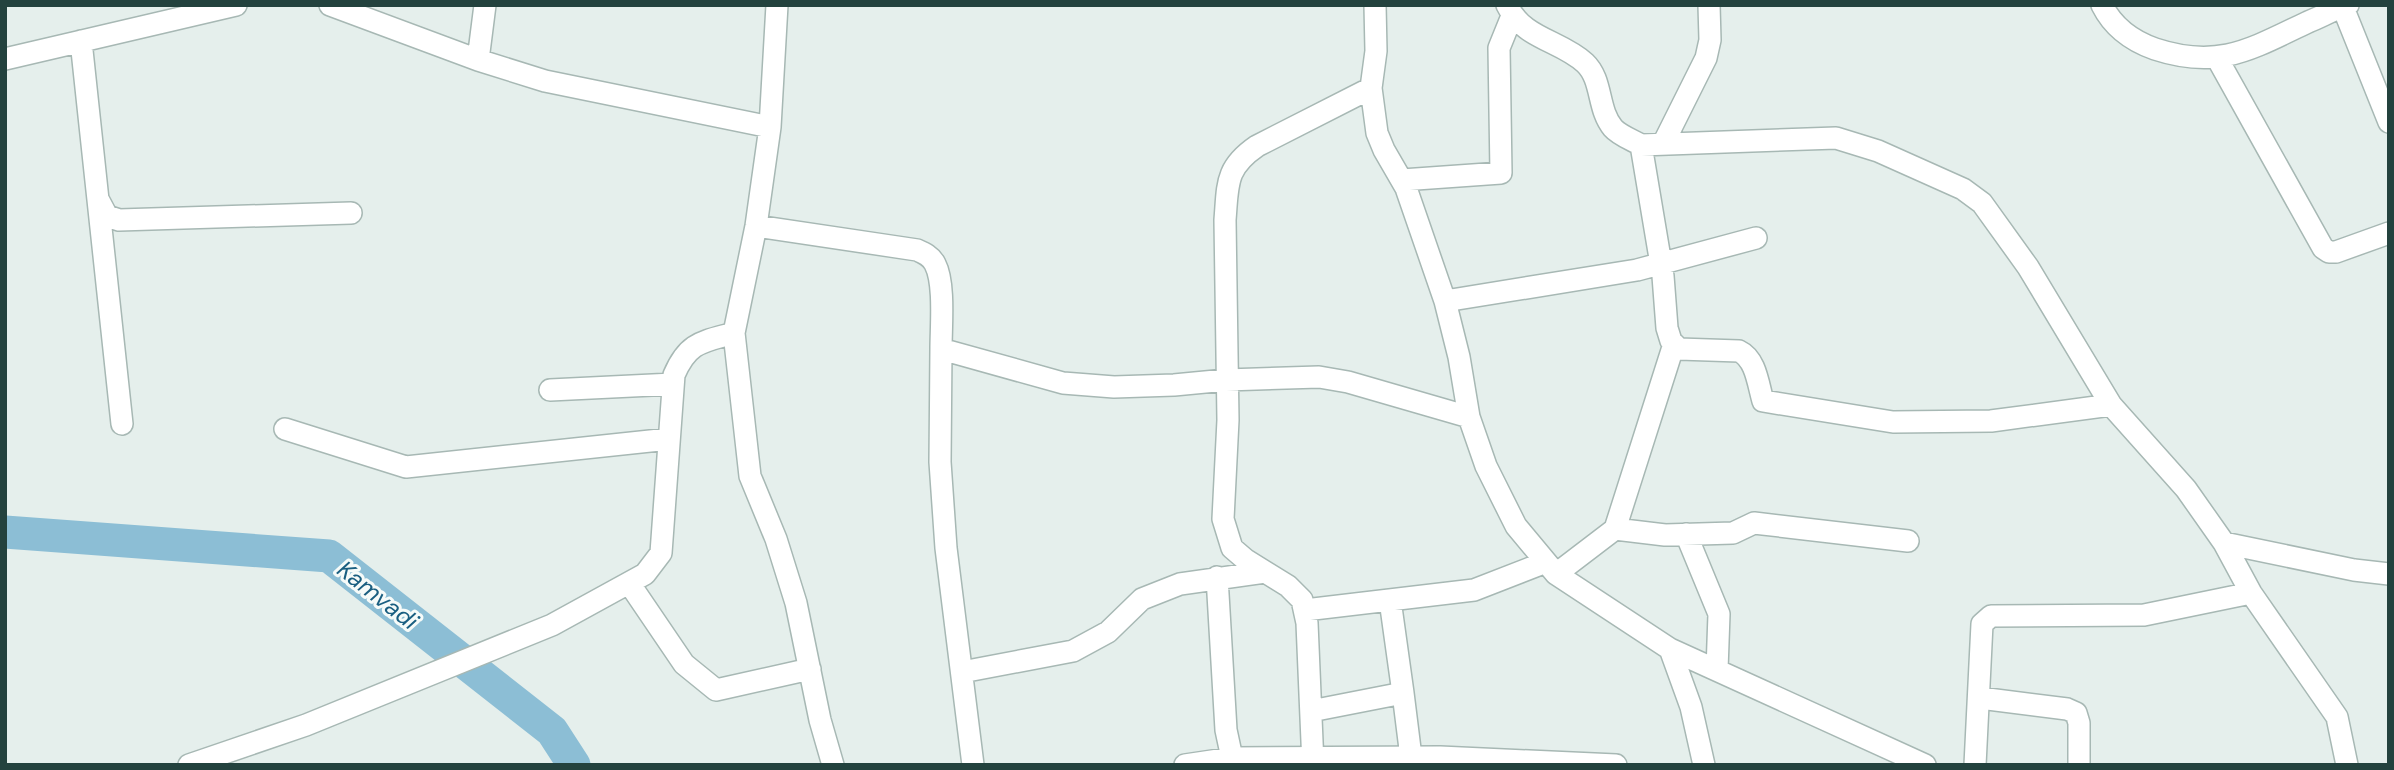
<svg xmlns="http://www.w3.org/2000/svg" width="2394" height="770" font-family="'DM Sans',sans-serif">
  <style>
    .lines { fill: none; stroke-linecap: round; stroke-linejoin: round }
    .river { stroke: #8cbed5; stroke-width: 33 }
    .minor-casing { stroke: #a7b8b4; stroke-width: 24 }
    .minor { stroke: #fff; stroke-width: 21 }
    .labels { text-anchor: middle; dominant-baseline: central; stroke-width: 6; stroke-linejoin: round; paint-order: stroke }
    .water-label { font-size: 24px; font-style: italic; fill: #1a5f81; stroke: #f6fbf9 }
  </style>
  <rect width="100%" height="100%" fill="#e5efec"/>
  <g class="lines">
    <path class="river" d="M5,532l324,24 223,175 22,34"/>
    <g class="minor-casing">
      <path id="minor" d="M330,5l148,55 67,21 225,46
        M1375,5l1,46 -5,37 6,45 7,17 22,38 39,113 14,56 10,60 17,49 30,60 40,48 114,75 255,116
        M1507,5c16,34 53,35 78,58 18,17 12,46 28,65 6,7 19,12 28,17l22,131 4,52 4,13 8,8 60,2c17,8 19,33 24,50l130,21 98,-1 120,-16 75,84 38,54 27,50 86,124 10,48
        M2102,5c11,22 30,36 53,44 64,21 96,0 153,-27 13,-5 26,-13 40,-17
        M2342,5l47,117
        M81,41l41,383
        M2217,58l106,190 6,4h7l53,-19
        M5,59l231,-54
        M478,60l7,-55
        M1663,144l43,-86 4,-18 -1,-35
        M1641,145l195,-7 42,13 85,38 19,14 46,64 83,138
        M1402,180l99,-7 -2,-125 13,-32
        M98,199l9,17 12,4 232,-7
        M756,226l161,24c7,3 14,6 18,14 10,19 6,62 6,85
        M1445,301l192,-31 119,-32
        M734,333l16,143 26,63 20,64 24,117 13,45
        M550,390l123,-6
        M285,429l121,38 263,-28
        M1615,529l50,6 68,-2 21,-10 154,18
        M1686,534l33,80 -2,56
        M2224,543l130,27 35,4
        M1556,574l59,-45 59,-185
        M1217,577l9,153 6,28
        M629,583l55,81 32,26 94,-21
        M1305,610l169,-20 72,-28
        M1670,649l21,58 13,58
        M962,672l111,-21 35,-19 34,-33 38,-15 85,-12
        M1403,693l8,64
        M1980,698l87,11 9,4 3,10v42
        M1311,711l92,-18 -13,-93
        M189,765l117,-40 246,-100 93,-51 16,-21 13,-178c14,-33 28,-33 60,-42l22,-107 14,-99 7,-122
        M973,765l-27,-217 -6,-86 1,-113 122,34 51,4 60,-2 52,-5 93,-3 29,5 121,35
        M1185,765l47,-7 208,-1 176,8
        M1313,765l-6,-142 -5,-23 -14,-14 -42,-26 -14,-12 -9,-29 5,-99 -3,-200c3,-36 0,-52 32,-74l114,-58
        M1975,765l7,-141 9,-8 153,-1 107,-22"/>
    </g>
    <use href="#minor" class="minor"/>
  </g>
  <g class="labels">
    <g class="water-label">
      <text transform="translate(378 595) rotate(38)">Kamvadi</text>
    </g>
  </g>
  <rect width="2394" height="770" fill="none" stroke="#23423e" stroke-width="14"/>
</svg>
